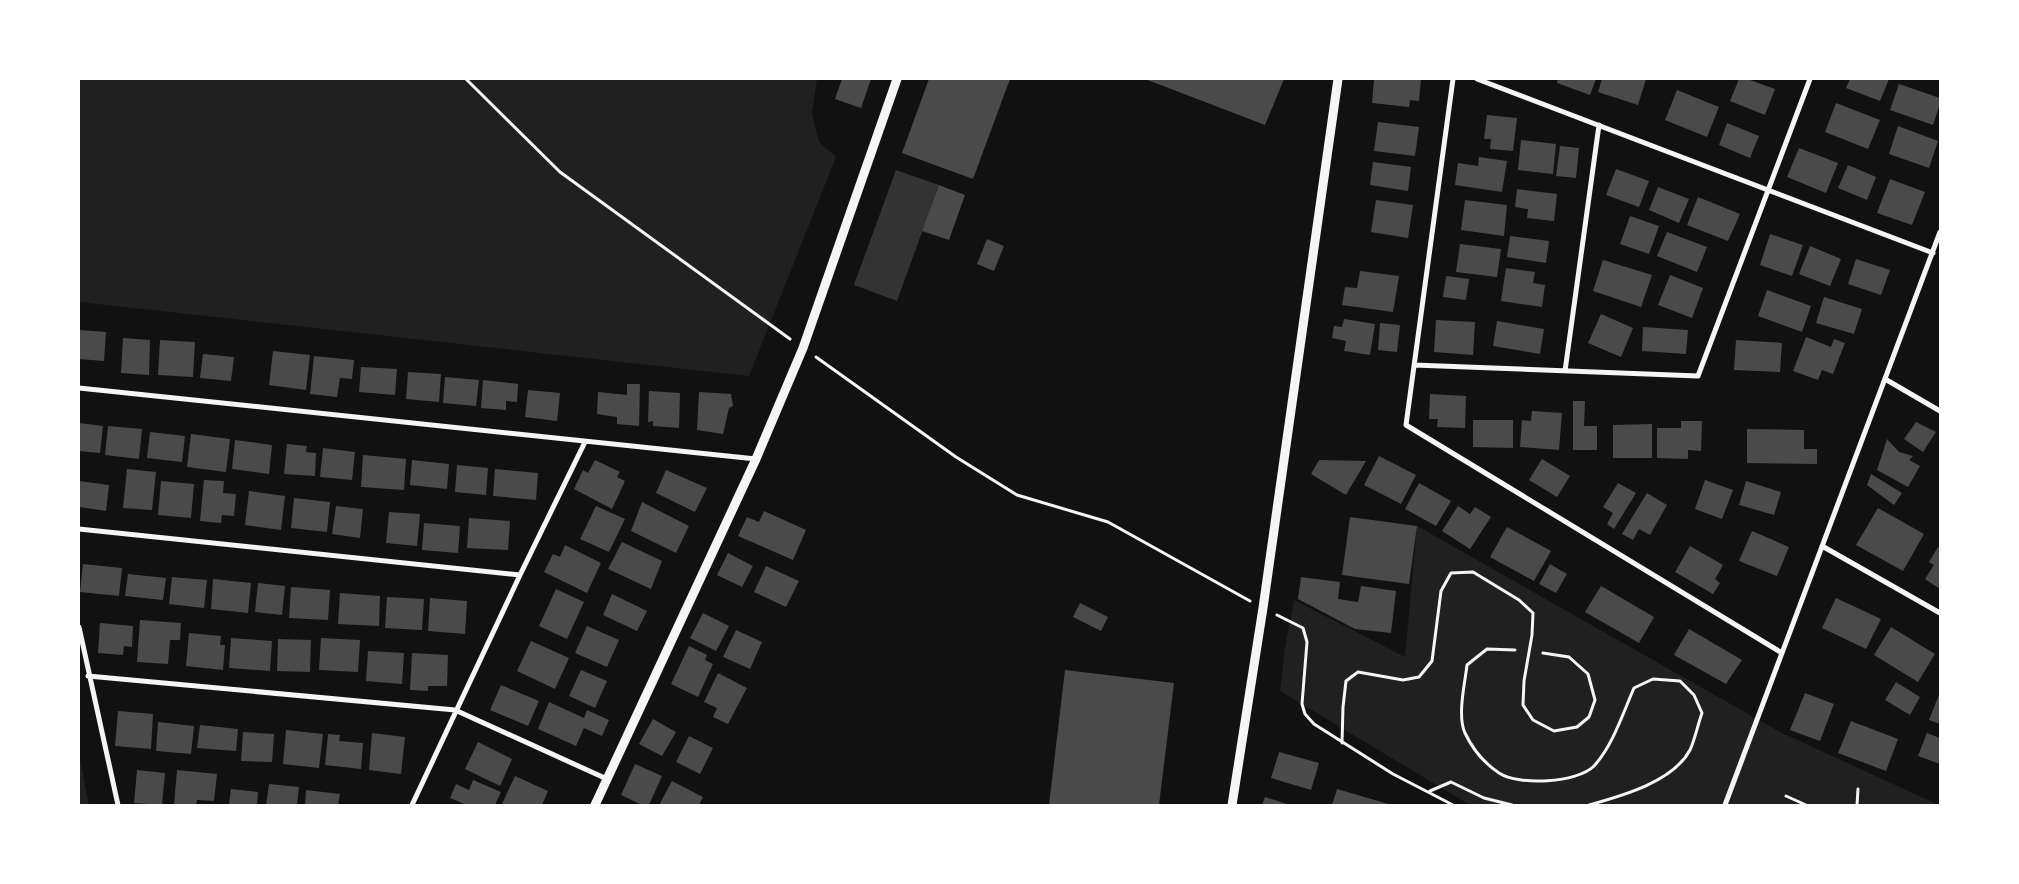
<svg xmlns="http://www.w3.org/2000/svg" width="2019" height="884" font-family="Raleway,sans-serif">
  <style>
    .green { fill: #202020 }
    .water { fill: #333 }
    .building { fill: #4a4a4a }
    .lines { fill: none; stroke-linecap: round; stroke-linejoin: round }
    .path { stroke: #f5f5f5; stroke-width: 3 }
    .minor { stroke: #f5f5f5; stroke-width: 5 }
    .tertiary { stroke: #f5f5f5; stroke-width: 9 }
  </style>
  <rect width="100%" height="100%" fill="#111"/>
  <path class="green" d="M79,79h738l-5,34 7,29 17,15 -87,219 -670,-74z
    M1417,526l363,206 159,73h-469l-190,-114 5,-43 9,-48 111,57z
    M79,754l10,51h-10z"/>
  <path class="water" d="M896,170l43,15 -42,116 -43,-16z"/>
  <path class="building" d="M842,79h29l-10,29 -26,-9z
    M929,79h81l-37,100 -71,-26z
    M1145,79h139l-19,46z
    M1374,79h47l-2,22 -9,-1 -1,7 -37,-4z
    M1558,79h38l-6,16 -33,-12z
    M1602,79h44l-8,26 -40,-13z
    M1739,79h8l28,10 -10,26 -35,-14z
    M1850,79h39l-9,22 -34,-13z
    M1899,84l41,14v6l-7,21 -43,-15z
    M1677,90l42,17 -12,30 -42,-17z
    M1836,103l44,17 -12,29 -43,-17z
    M1487,115l30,3 -4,33 -23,-2 1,-10h-7z
    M1378,122l41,5 -4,29 -41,-5z
    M1727,123l32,13 -9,22 -31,-13z
    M1898,126l40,15 -9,27 -40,-14z
    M1521,140l35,4 -3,30 -35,-4z
    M1560,146l19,2 -3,30 -20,-2z
    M1799,148l39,15 -12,30 -39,-16z
    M1479,157l28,4 -5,31 -47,-7 3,-22 20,3z
    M1373,162l38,5 -3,24 -38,-6z
    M1848,165l28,12 -9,23 -29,-12z
    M1616,169l33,12 -10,26 -33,-12z
    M1890,179l35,13 -13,33 -35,-12z
    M939,185l26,10 -16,45 -27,-9z
    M1658,187l31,12 -10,24 -30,-13z
    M1517,189l40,5 -3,27 -27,-3 1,-9 -13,-2z
    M1698,197l42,17 -12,27 -41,-16z
    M1376,200l37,5 -5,33 -37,-6z
    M1465,200l42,5 -3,31 -43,-6z
    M1630,216l29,10 -10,28 -29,-10z
    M1667,232l40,15 -10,25 -40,-16z
    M1770,234l33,11 -11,31 -32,-11z
    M1510,236l39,5 -3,22 -39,-6z
    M987,239l17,7 -10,25 -17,-7z
    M1460,244l41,5 -4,28 -41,-5z
    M1810,246l31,13 -11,27 -31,-12z
    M1856,259l34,11 -9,25 -33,-11z
    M1603,260l49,15 -11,32 -48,-16z
    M1506,268l29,4 -2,11 12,2 -3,22 -41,-6z
    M1360,271l39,5 -6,36 -51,-7 3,-18 12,1z
    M1670,275l33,13 -11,30 -34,-13z
    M1446,276l23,3 -3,21 -23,-3z
    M1767,290l44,16 -9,26 -44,-16z
    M1824,297l38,12 -8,25 -38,-11z
    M1601,314l32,14 -12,29 -33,-14z
    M1344,319l31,5 -5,31 -26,-4 2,-10 -14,-3 2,-12 8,1z
    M1436,320l39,2 -2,33 -39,-3z
    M1497,321l47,8 -4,25 -47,-8z
    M1380,323l20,2 -3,27 -19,-2z
    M1643,327l45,3 -2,24 -44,-3z
    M79,330l27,2 -2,29 -25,-2z
    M1806,337l25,10 3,-8 11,4 -12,31 -11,-4 -4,10 -25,-9z
    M123,338l27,2 -1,35 -28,-2z
    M160,340l35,2 -2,35 -35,-2z
    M1736,340l46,3 -2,29 -46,-2z
    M273,351l37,4 -4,35 -37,-5z
    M203,354l31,3 -3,24 -31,-3z
    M314,356l40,4 -2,19 -12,-1 -3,19 -27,-3z
    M361,367l36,2 -2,26 -36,-3z
    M408,372l33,2 -2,28 -33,-3z
    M445,377l34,3 -3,26 -33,-3z
    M483,380l35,4 -1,18 -11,-1v9l-25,-2z
    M627,384h13l-1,42 -22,-2v-7l-20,-3 1,-22 29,3z
    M528,390l32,3 -3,28 -32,-4z
    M649,391l31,2 -1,35 -26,-2v-5l-5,1z
    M699,392l32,2 2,12 -4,2 -6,26 -26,-4z
    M1430,394l36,2 -1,32 -28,-1 1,-8h-9z
    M1573,401h12l-1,25h13v24h-24z
    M1532,411l30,2 -3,37 -39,-3 2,-27 9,1z
    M1473,420h40v28l-40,-1z
    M1681,421h21l-1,30 -13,-1v9l-31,-1v-30h24z
    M1916,422l20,10 -13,20 -19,-13z
    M79,423l24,3 -3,27 -21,-2z
    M1652,424v34h-39v-33z
    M108,426l34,3 -3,30 -34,-4z
    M1747,429l57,1v19h13v15l-70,-1z
    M150,432l35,4 -3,26 -35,-4z
    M191,434l39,5 -4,33 -39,-5z
    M1887,439l12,13 14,4 -4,4 11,6 -12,21 -31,-17z
    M235,440l37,5 -3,29 -37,-5z
    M287,444l20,2 -1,6 10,1 -1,23 -31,-2z
    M323,448l32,4 -3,28 -32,-3z
    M363,455l43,4 -2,31 -43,-3z
    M1379,456l37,19 -15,29 -37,-19z
    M1542,459l28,17 -13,21 -28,-17z
    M412,460l37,4 -2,25 -37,-4z
    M595,460l25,12 -3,5 8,4 -13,28 -38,-20 9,-19 5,3z
    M1319,460l47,1 -20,34 -35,-21z
    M457,465l31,3 -2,27 -31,-3z
    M127,469l29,3 -4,38 -29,-2z
    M495,469l43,4 -2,27 -43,-4z
    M666,470l41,18 -12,24 -39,-19z
    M1871,474l31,19 -8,12 -27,-20z
    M204,480l20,1 -1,12 13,1 -2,22 -12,-1 -1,8 -21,-2z
    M1705,480l28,10 -11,29 -27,-10z
    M79,481l30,4 -3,26 -27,-4z
    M161,481l33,3 -3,34 -33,-3z
    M1746,481l35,11 -7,23 -35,-10z
    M1419,483l32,18 -15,25 -31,-17z
    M1618,483l18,10 -22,36 -7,-5 6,-11 -10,-6z
    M249,491l36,5 -4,34 -36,-5z
    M1647,493l20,12 -17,30 -11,-6 -6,11 -11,-6z
    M294,498l36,4 -3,30 -36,-4z
    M642,502l47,24 -13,27 -45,-22z
    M336,506l27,3 -3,29 -28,-4z
    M596,506l29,13 -16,33 -29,-13z
    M1458,506l12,8 5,-7 16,10 -21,32 -28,-18z
    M1878,508l46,26 -21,37 -47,-26z
    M764,511l42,19 -13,30 -55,-24 9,-19 12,5z
    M389,512l31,2 -3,32 -31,-3z
    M1350,517l67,9 -8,58 -67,-9z
    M469,518l41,3 -2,29 -41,-2z
    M424,523l36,3 -2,27 -36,-3z
    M1507,527l44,24 -17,30 -44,-24z
    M1752,531l37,16 -12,29 -38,-15z
    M622,542l40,19 -11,28 -43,-20z
    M565,545l36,18 -14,30 -43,-21 9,-18 7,3z
    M1690,546l33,19 -8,14 5,4 -7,11 -38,-22z
    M1938,547l2,2v40l-15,-10 9,-14 -5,-3z
    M728,553l25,13 -11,21 -25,-12z
    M83,564l39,4 -3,28 -39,-4z
    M1550,564l17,10 -11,19 -17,-9z
    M766,566l33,15 -13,26 -32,-15z
    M128,574l38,4 -3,22 -38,-4z
    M172,577l35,3 -3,28 -35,-4z
    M1301,577l39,5 -2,17 20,3 3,-16 35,5 -5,42 -36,-4 -57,-30z
    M213,579l38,4 -3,30 -37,-4z
    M258,583l27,3 -3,29 -27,-3z
    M1601,586l53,31 -15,26 -54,-31z
    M291,587l39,3 -2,30 -39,-2z
    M556,589l28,13 -17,37 -28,-13z
    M340,593l40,3 -1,30 -41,-2z
    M612,594l35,17 -10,20 -34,-16z
    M387,597l37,2 -2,31 -37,-2z
    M430,598l37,3 -2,33 -37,-3z
    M1836,598l45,21 -15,30 -44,-21z
    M1080,603l28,14 -7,14 -28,-14z
    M703,613l26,13 -13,25 -26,-13z
    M140,620l41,3 -1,17h-10l-2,24 -31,-2z
    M100,623l33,3 -1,21 -8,-1 -1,9 -25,-2z
    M587,626l32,14 -12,27 -32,-14z
    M1891,627l44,27 -17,28 -44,-27z
    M1689,629l53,31 -16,24 -52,-29z
    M736,630l26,12 -12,27 -27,-12z
    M189,633l32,3 -1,9h5l-2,25 -37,-4z
    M231,638l41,3 -2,30 -41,-3z
    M321,638l39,2 -2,32 -39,-2z
    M278,639l33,1 -1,32 -33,-1z
    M531,641l38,17 -14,31 -38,-18z
    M689,646l18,9 -2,5 8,4 -15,33 -27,-13z
    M368,651l36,2 -2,31 -36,-3z
    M412,653l36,2 -1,31h-19v5l-18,-1z
    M581,670l26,11 -12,27 -26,-12z
    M1065,670l109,13 -15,122h-110z
    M718,673l29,15 -19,36 -15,-7 4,-9 -13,-6z
    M1896,682l24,15 -10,18 -25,-15z
    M501,685l38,16 -11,25 -38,-16z
    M1940,692v32l-11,-4z
    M1805,693l29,11 -14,37 -30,-11z
    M549,702l35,16 3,-8 22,10 -7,16 -18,-8 -8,18 -38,-17z
    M118,711l35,3 -2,35 -36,-3z
    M653,719l23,13 -14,24 -23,-12z
    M1851,721l47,18 -12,32 -48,-18z
    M158,722l36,4 -3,28 -35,-3z
    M200,725l38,4 -2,22 -39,-3z
    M286,730l37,4 -4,34 -36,-4z
    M243,732l31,2 -2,28 -31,-1z
    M372,733l33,4 -4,37 -32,-4z
    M1927,733l13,5v26l-22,-8z
    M328,734l12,1 -1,6 24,2 -2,26 -36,-4z
    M689,736l24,12 -13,26 -24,-12z
    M478,742l34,17 -12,27 -35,-17z
    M1279,752l40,11 -8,27 -40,-12z
    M635,764l27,12 -13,29h-7l-21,-10z
    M137,770l28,3 -3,32 -28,-2z
    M177,770l40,4 -3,27 -17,-1 -1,5h-22z
    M515,776l33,15 -6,14 -40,-1z
    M473,780l28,12 -6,13h-28l-17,-7 6,-14 13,6z
    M672,781l31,16 -4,8h-40z
    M269,784l30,3 -2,18h-31z
    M231,789l27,3 -1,13h-28z
    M1337,789l55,16h-60z
    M306,790l34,4 -2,11h-33z
    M1265,797l25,8h-28z"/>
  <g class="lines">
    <path class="path" d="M466,79l94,93 230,167
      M816,357l140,100 61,38 91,27 142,79
      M1277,615l26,13 4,14 -5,62 3,10 9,10 79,50 60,31
      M1515,650l-28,-1 -20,16c-2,18 -10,51 -2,68 8,17 19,30 34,40 20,13 78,10 95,-7 19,-21 29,-53 40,-78l19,-9 27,2 14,14 8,18c-4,11 -7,26 -12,37 -17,32 -69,46 -101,55
      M1342,743l1,-36 3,-26 12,-9 45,8 16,-3 13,-16 9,-70 10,-18 22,-1 46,28 14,13 -1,22 -8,46 -1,24 10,15 21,11 23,-4 12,-10 6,-17 -7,-26 -19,-17 -26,-4
      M1430,791l21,-9 33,16 28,7
      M1786,796l20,9
      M1857,805l1,-16"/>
    <path class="minor" d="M1453,79l-47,346 376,228
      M1477,79l456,174
      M1414,365l284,11 112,-297
      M1565,371l34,-246
      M1885,379l55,32
      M79,388l677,71
      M79,529l441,46
      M1822,546l118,67
      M79,627l39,178
      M88,676l367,34 152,69
      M412,805l108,-230 65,-133
      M1725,805l215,-573"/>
    <path class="tertiary" d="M595,805l161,-346 47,-111 94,-269
      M1232,805l31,-197 75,-529"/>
  </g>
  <rect width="2019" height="884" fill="none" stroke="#ffffff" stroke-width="160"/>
</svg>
